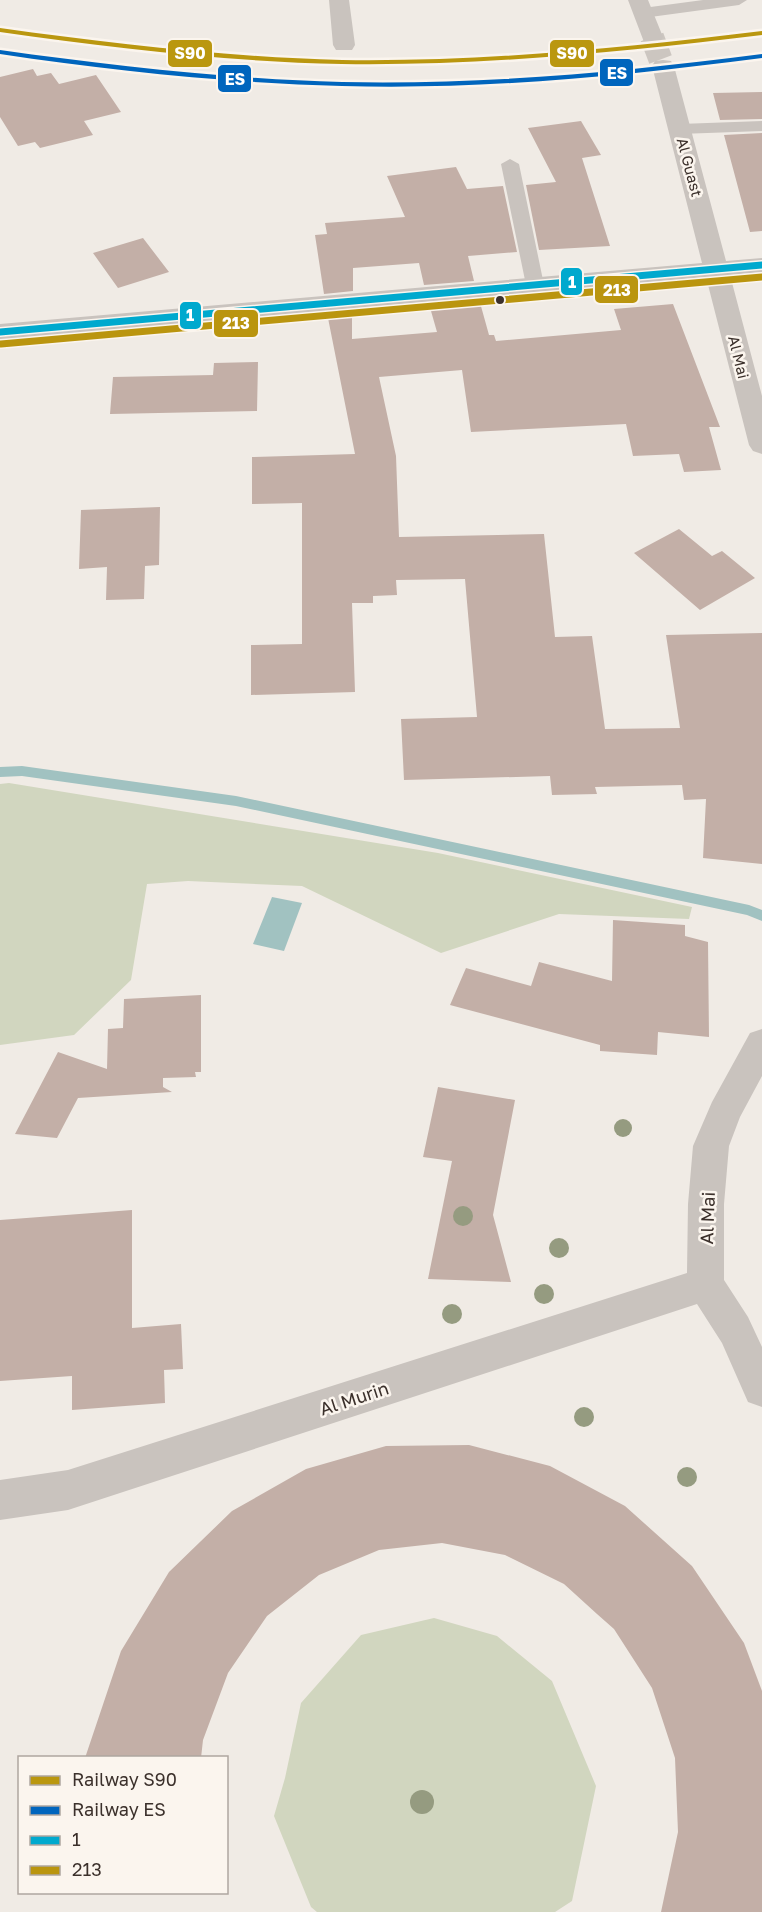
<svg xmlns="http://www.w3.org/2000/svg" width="762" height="1912" font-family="'Golos Text',sans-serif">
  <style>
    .green { fill: #d1d6bf }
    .water { fill: #a1c2c1 }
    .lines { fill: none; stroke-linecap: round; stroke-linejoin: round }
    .stream { fill: #a1c2c1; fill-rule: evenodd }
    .building { fill: #c3afa7 }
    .street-tunnel { stroke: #ccc6c0; stroke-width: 24; stroke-dasharray: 24 12; stroke-linecap: butt }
    .lane { fill: #c9c3be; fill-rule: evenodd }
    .street { fill: #c9c3be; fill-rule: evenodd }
    .bus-1-casing { stroke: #fbf5ee; stroke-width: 10 }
    .bus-2-casing { stroke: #fbf5ee; stroke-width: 10 }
    .bus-1 { stroke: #00a9ce; stroke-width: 7 }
    .bus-2 { stroke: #ba950f; stroke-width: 7 }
    .rail-1-casing { stroke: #fbf5ee; stroke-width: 5 }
    .rail-2-casing { stroke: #fbf5ee; stroke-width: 5 }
    .rail-1 { fill: #ba970f; fill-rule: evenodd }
    .rail-2 { fill: #0065bd; fill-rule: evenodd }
    .tree { fill: #959b80 }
    .bus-dot { fill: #3b302b; stroke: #fbf5ee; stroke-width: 2 }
    .labels { text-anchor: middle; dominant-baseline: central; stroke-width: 5; stroke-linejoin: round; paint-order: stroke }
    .far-street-label { font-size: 15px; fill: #3b302b; stroke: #fbf5ee }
    .street-label { font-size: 18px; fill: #3b302b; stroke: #fbf5ee }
    .line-badge { stroke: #fbf5ee; stroke-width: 2 }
    .badge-label { font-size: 16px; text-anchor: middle; font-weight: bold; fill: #fff }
  </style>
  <rect width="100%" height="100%" fill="#f0ebe5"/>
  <path class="green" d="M9,783l429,70 254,54 -3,12 -130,-5 -118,39 -139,-67 -114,-5 -41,3 -16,96 -57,55 -74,10v-261z
    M434,1618l63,18 55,45 44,105 -24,115 -17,11h-238l-6,-5 -37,-91 11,-38 16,-75 60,-68z"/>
  <path class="water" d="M272,897l30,6 -18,48 -31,-7z"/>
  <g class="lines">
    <path class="stream" d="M22,766l214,30 513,109 13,5v11l-15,-6 -511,-109 -214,-30 -22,1v-10z"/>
  </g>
  <path class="building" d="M33,69l4,7 14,-3 8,11 37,-9 25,37 -37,9 9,14 -53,13 -5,-6 -17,4 -18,-29v-40z
    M762,92v27l-42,1 -7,-27z
    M581,121l20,34 -19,3 28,88 -71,4 -13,-65 30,-3 -28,-54z
    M762,133v98l-12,1 -26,-97z
    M456,167l11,22 36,-3 14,66 -49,4 6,25 -50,4 -5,-22 -66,5v23l-29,3 -9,-59 12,-1 -2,-11 80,-6 -18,-41z
    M143,238l26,34 -51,16 -25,-35z
    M479,299l10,36h5l2,6 125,-11 -7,-21 59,-5 47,123h-11l12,43 -37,2 -5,-18 -46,2 -7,-32 -155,8 -9,-62 -83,7 17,79 3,81 145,-3 11,103 37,-1 13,93 75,-1 -14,-93 96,-2v231l-59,-6 3,-59 -22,1 -2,-15 -87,2 2,7 -45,1 -2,-19 -146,4 -3,-61 76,-2 -12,-138 -69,1 1,15 -24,1v7h-21l3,89 -104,3v-50l51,-1v-141l-50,1v-47l103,-3 -28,-141 25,-2v28l85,-7 -8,-28z
    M258,362l-1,49 -147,3 3,-37 100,-2 1,-12z
    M160,507l-1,58 -14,1 -1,33 -38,1 1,-33 -28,2 2,-59z
    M679,529l33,27 10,-5 33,27 -55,32 -66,-57z
    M613,920l72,5v11l23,6 1,95 -51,-5 -1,23 -57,-4v-6l-150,-40 16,-37 65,18 8,-24 73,19z
    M201,995v77h-6l1,5 -33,1v9l9,5 -94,6 -21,40 -42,-4 43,-82 49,17 1,-40 15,-1 1,-29z
    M438,1087l77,13 -22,115 18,67 -83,-3 24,-118 -29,-4z
    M132,1210v118l49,-4 2,45 -19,1 1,33 -93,7v-34l-72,5v-161z
    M469,1445l81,21 75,40 67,60 52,77 18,48v221h-101l17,-80 -3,-74 -23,-70 -38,-59 -17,-15 -33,-30 -59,-29 -63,-12 -63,7 -60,25 -52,41 -39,57 -25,67 -2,18h-116l36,-107 48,-79 63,-61 74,-42 80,-23z"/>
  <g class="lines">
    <path class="street-tunnel" d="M652,37l11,29"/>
    <path class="lane" d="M703,0h44l-8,5 -96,13 -8,-5 8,-5z
      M762,121v10l-82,3 -9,-5 9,-5z
      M510,159l9,5 25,121 -9,6 -9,-6 -25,-121z"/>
    <path class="street" d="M329,0h20l6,45 -3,5h-16l-3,-5z
      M628,0h20l15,37 -3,5h-16z
      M663,60l8,1 3,5 52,195 36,-3v14l-32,3 32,121v58l-9,-3 -4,-6 -43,-168 -706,63v-16l702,-61 -50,-197 3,-5z
      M762,1029v47l-22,41 -11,29 -5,58v76l24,37 14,30v60l-14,-5 -26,-59 -25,-39 -629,206 -68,10v-40l68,-10 619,-197 1,-69 5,-58 19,-44 38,-69z"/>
    <g class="bus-1-casing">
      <path id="bus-1" d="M0,332l762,-67"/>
    </g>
    <g class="bus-2-casing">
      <path id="bus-2" d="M1,344l761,-67"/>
    </g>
    <use href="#bus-1" class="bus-1"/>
    <use href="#bus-2" class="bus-2"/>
    <g class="rail-1-casing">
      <path id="rail-1" d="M0,28c114,16 228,29 342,32 141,2 281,-12 420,-29v4c-139,17 -279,31 -420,29 -114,-2 -228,-16 -342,-32z"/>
    </g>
    <g class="rail-2-casing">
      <path id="rail-2" d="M0,50c114,16 228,29 342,32 141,3 281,-10 420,-28v4c-139,18 -279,32 -420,28 -114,-3 -228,-15 -342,-32z"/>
    </g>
    <use href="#rail-1" class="rail-1"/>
    <use href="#rail-2" class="rail-2"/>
  </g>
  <g class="tree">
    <circle cx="623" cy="1128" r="9"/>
    <circle cx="463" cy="1216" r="10"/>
    <circle cx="559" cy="1248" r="10"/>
    <circle cx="544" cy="1294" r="10"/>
    <circle cx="452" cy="1314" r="10"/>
    <circle cx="584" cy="1417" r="10"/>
    <circle cx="687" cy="1477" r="10"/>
    <circle cx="422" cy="1802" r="12"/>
  </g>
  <circle class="bus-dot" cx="500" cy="300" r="5"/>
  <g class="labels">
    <g class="far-street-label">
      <text transform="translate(690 167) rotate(75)">Al Guast</text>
      <text transform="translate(739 357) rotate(76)">Al Mai</text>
    </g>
    <g class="street-label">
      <text transform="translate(707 1218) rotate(-88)">Al Mai</text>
      <text transform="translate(354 1398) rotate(-18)">Al Murin</text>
    </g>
  </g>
  <g class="line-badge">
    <rect x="167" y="39" width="46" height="29" rx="6" fill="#ba970f"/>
    <rect x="549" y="39" width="46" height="29" rx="6" fill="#ba970f"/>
    <rect x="599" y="58" width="35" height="29" rx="6" fill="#0065bd"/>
    <rect x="217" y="64" width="35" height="29" rx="6" fill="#0065bd"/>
    <rect x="560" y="267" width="23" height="29" rx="6" fill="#00a9ce"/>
    <rect x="594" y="275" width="45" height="29" rx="6" fill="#ba950f"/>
    <rect x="179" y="301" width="23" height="29" rx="6" fill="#00a9ce"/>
    <rect x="213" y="309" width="46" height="29" rx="6" fill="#ba950f"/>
  </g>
  <g class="badge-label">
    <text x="190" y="59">S90</text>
    <text x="572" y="59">S90</text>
    <text x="617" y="79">ES</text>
    <text x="235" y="85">ES</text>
    <text x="572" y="288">1</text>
    <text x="617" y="296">213</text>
    <text x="190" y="321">1</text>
    <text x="236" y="329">213</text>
  </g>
  <rect x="18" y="1756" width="210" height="138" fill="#fbf5ee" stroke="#aea6a0" stroke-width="1.5"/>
  <rect x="30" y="1776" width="30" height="9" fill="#ba970f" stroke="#aea6a0" stroke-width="1.5"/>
  <text x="72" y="1786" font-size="18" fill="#3b302b">Railway S90</text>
  <rect x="30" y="1806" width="30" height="9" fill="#0065bd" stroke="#aea6a0" stroke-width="1.5"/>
  <text x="72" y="1816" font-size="18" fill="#3b302b">Railway ES</text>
  <rect x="30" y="1836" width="30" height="9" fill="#00a9ce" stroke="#aea6a0" stroke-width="1.5"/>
  <text x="72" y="1846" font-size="18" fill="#3b302b">1</text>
  <rect x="30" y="1866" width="30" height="9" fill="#ba950f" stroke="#aea6a0" stroke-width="1.5"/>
  <text x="72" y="1876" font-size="18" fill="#3b302b">213</text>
</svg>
